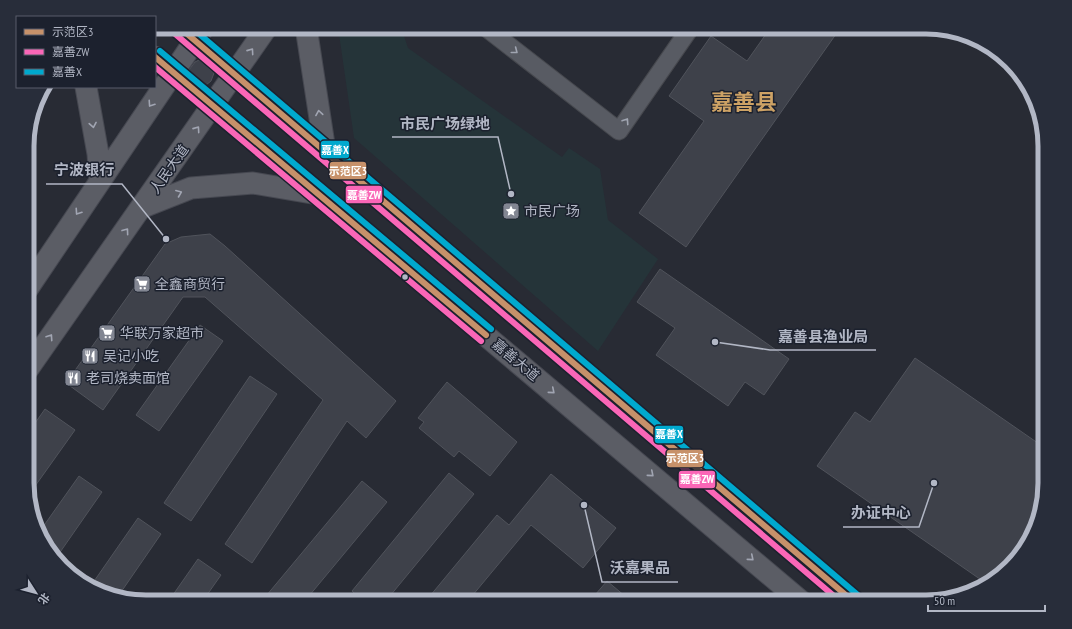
<svg xmlns="http://www.w3.org/2000/svg" width="1072" height="629" font-family="'PT Sans Narrow','Noto Sans SC',sans-serif">
  <style>
    .green { fill: #253439 }
    .building { fill: #3e414a; stroke: #50535b }
    .lines { fill: none; stroke-linecap: round; stroke-linejoin: round }
    .minor-casing { stroke: #46484e; stroke-width: 19 }
    .major-casing { stroke: #464851; stroke-width: 23 }
    .minor { stroke: #585b63; stroke-width: 17 }
    .major { stroke: #5b5d65; stroke-width: 21 }
    .bus-1-casing { stroke: #1c212e; stroke-width: 9 }
    .bus-2-casing { stroke: #1c212e; stroke-width: 9 }
    .bus-3-casing { stroke: #1c212e; stroke-width: 9 }
    .bus-1 { stroke: #c7916a; stroke-width: 6 }
    .bus-2 { stroke: #fa66b7; stroke-width: 6 }
    .bus-3 { stroke: #00a9ce; stroke-width: 6 }
    .oneway { stroke: #a1a5b2 }
    .oneway2 { stroke: #a0a5b1 }
    .bus-dot { fill: #b2b7c5; stroke: #1c212e; stroke-width: 1.5 }
    .labels { text-anchor: middle; dominant-baseline: central; stroke-width: 3; stroke-linejoin: round; paint-order: stroke }
    .street-label { font-size: 14px; fill: #b2b7c5; stroke: #1c212e }
    .poi-label { font-size: 14px; fill: #b2b7c5; stroke: #1c212e; text-anchor: start }
    .town-label { font-size: 22px; font-weight: bold; fill: #cda265; stroke: #1c212e }
    .rim { fill: none; stroke: #b2b7c5; stroke-width: 5 }
    .leader { fill: none; stroke: #b2b7c5; stroke-width: 1.5 }
    .callout-dot { fill: #b2b7c5; stroke: #1c212e; stroke-width: 1.5 }
    .callout-label { font-size: 15px; text-anchor: middle; font-weight: bold; fill: #b2b7c5; stroke: #1c212e; stroke-width: 3; stroke-linejoin: round; paint-order: stroke }
    .line-badge { stroke: #1c212e; stroke-width: 1.5 }
    .badge-label { font-size: 11px; text-anchor: middle; font-weight: bold; fill: #fff }
  </style>
  <rect width="100%" height="100%" fill="#282b34"/>
  <path class="green" d="M338,27h63l7,21 154,109 7,-9 31,21 8,51 50,39 -60,92 -244,-213z"/>
  <path class="building" d="M771,27h70l-155,220 -47,-34 65,-92 -35,-25 42,-60 36,25z
    M199,60l15,13 -3,8 -5,4 -17,-15 6,-8z
    M210,234l15,12 171,155 -30,37 -19,-17 -95,142 -27,-19 98,-144 -118,-103h-22l-80,113 -37,-27 99,-139 16,-7z
    M660,269l129,90 -25,36 -19,-13 -17,24 -72,-51 19,-27 -38,-26z
    M200,325l23,16 -64,90 -23,-16z
    M915,358l130,90v42l-11,35 -28,40 -19,19 -170,-118 38,-54 15,10z
    M250,376l27,18 -86,127 -27,-18z
    M447,382l70,60 -27,34 -31,-25 -5,6 -35,-29 5,-6 -6,-4z
    M45,409l30,21 -47,66v-63z
    M449,473l25,21 -89,108h-21l-12,-11z
    M551,474l65,54 -33,40 -52,-43 -64,77h-42l72,-87 12,10z
    M79,476l23,16 -46,66 -9,-9 -7,-18z
    M362,481l25,21 -83,100h-43z
    M138,518l23,16 -42,61 -29,-8z
    M198,559l23,16 -19,27h-34z
    M607,581l25,21h-43z"/>
  <g class="lines">
    <g class="minor-casing">
      <path id="minor" d="M485,27l134,104 72,-104"/>
    </g>
    <g class="major-casing">
      <path id="major" d="M179,27l675,575
        M306,27l19,124
        M155,57l647,545
        M86,87l12,67 2,26
        M143,207l48,-19 62,-5 65,11
        M28,288l176,-261
        M28,369l239,-342"/>
    </g>
    <use href="#minor" class="minor"/>
    <use href="#major" class="major"/>
    <g class="bus-1-casing">
      <path id="bus-1" d="M179,27l675,575
        M155,57l331,278"/>
    </g>
    <g class="bus-2-casing">
      <path id="bus-2" d="M174,33l667,569
        M155,67l326,274"/>
    </g>
    <g class="bus-3-casing">
      <path id="bus-3" d="M191,27l668,569
        M160,51l331,278"/>
    </g>
    <use href="#bus-1" class="bus-1"/>
    <use href="#bus-2" class="bus-2"/>
    <use href="#bus-3" class="bus-3"/>
  </g>
  <defs><path id="oneway-chevron" d="M-2-3.5L2.5 0L-2 3.5" fill="none" stroke-width="1.6" stroke-linecap="round" stroke-linejoin="round"/></defs>
  <g class="oneway">
    <use href="#oneway-chevron" transform="translate(251 51) rotate(-55)"/>
    <use href="#oneway-chevron" transform="translate(151 104) rotate(124)"/>
    <use href="#oneway-chevron" transform="translate(319 113) rotate(-99)"/>
    <use href="#oneway-chevron" transform="translate(93 125) rotate(80)"/>
    <use href="#oneway-chevron" transform="translate(197 129) rotate(-55)"/>
    <use href="#oneway-chevron" transform="translate(179 193) rotate(-22)"/>
    <use href="#oneway-chevron" transform="translate(78 212) rotate(124)"/>
    <use href="#oneway-chevron" transform="translate(126 231) rotate(-54)"/>
    <use href="#oneway-chevron" transform="translate(50 337) rotate(-56)"/>
    <use href="#oneway-chevron" transform="translate(552 391) rotate(40)"/>
    <use href="#oneway-chevron" transform="translate(651 474) rotate(40)"/>
    <use href="#oneway-chevron" transform="translate(751 558) rotate(40)"/>
  </g>
  <g class="oneway2">
    <use href="#oneway-chevron" transform="translate(515 51) rotate(38)"/>
    <use href="#oneway-chevron" transform="translate(626 121) rotate(-56)"/>
  </g>
  <defs>
    <g id="sight-square" transform="scale(0.9)"><rect x="-9" y="-9" width="18" height="18" rx="4" fill="#828692" stroke="#1c212e"/><path d="M0-6L1.8-2.2L6-1.7L2.9 1.2L3.7 5.4L0 3.3L-3.7 5.4L-2.9 1.2L-6-1.7L-1.8-2.2Z" fill="#fff"/></g>
    <g id="supermarket-square" transform="scale(0.9)"><rect x="-9" y="-9" width="18" height="18" rx="4" fill="#828692" stroke="#1c212e"/><path d="M-6-5.5h2.5l.6 2H6L4.5 2H-2.5L-4.4-4H-6ZM-1.5 3.2a1.3 1.3 0 1 0 .1 0ZM3 3.2a1.3 1.3 0 1 0 .1 0Z" fill="#fff"/></g>
    <g id="restaurant-square" transform="scale(0.9)"><rect x="-9" y="-9" width="18" height="18" rx="4" fill="#828692" stroke="#1c212e"/><path d="M-5-6h1v4h1v-4h1v4h1v-4h1v5L-1.5 .5V6h-2V.5L-5-1ZM5-6V6H3V1.5H1.5Q1.5-4 5-6Z" fill="#fff"/></g>
  </defs>
  <g fill-rule="evenodd">
    <use href="#sight-square" x="511" y="211"/>
    <use href="#supermarket-square" x="142" y="284"/>
    <use href="#supermarket-square" x="107" y="333"/>
    <use href="#restaurant-square" x="90" y="356"/>
    <use href="#restaurant-square" x="73" y="378"/>
  </g>
  <circle class="bus-dot" cx="405" cy="277" r="3.5"/>
  <g class="labels">
    <g class="street-label">
      <text transform="translate(169 169) rotate(-55)">人民大道</text>
      <text transform="translate(516 360) rotate(40)">嘉善大道</text>
    </g>
    <g class="poi-label">
      <text x="524" y="211">市民广场</text>
      <text x="155" y="284">全鑫商贸行</text>
      <text x="120" y="333">华联万家超市</text>
      <text x="103" y="356">吴记小吃</text>
      <text x="86" y="378">老司烧卖面馆</text>
    </g>
    <g class="town-label">
      <text x="744" y="102">嘉善县</text>
    </g>
  </g>
  <path d="M0 0H1072V629H0ZM146 34H926A112 112 0 0 1 1038 146V483A112 112 0 0 1 926 595H146A112 112 0 0 1 34 483V146A112 112 0 0 1 146 34Z" fill="#282d3a" fill-rule="evenodd"/>
  <path class="rim" d="M146 34H926A112 112 0 0 1 1038 146V483A112 112 0 0 1 926 595H146A112 112 0 0 1 34 483V146A112 112 0 0 1 146 34Z"/>
  <path class="leader" d="M511 194L498 137H392M166 239L122 184H46M715 342L770 350H876M934 483L919 527H843M584 505L602 582H678"/>
  <g class="callout-dot">
    <circle cx="511" cy="194" r="4"/>
    <circle cx="166" cy="239" r="4"/>
    <circle cx="715" cy="342" r="4"/>
    <circle cx="934" cy="483" r="4"/>
    <circle cx="584" cy="505" r="4"/>
  </g>
  <g class="callout-label">
    <text x="445" y="129">市民广场绿地</text>
    <text x="84" y="175">宁波银行</text>
    <text x="823" y="342">嘉善县渔业局</text>
    <text x="881" y="518">办证中心</text>
    <text x="640" y="573">沃嘉果品</text>
  </g>
  <g class="line-badge">
    <rect x="320" y="140" width="30" height="19" rx="4" fill="#00a9ce"/>
    <rect x="329" y="161" width="38" height="19" rx="4" fill="#c7916a"/>
    <rect x="345" y="185" width="38" height="19" rx="4" fill="#fa66b7"/>
    <rect x="654" y="425" width="30" height="19" rx="4" fill="#00a9ce"/>
    <rect x="666" y="449" width="38" height="19" rx="4" fill="#c7916a"/>
    <rect x="678" y="470" width="38" height="19" rx="4" fill="#fa66b7"/>
  </g>
  <g class="badge-label">
    <text x="335" y="154">嘉善X</text>
    <text x="348" y="175">示范区3</text>
    <text x="364" y="199">嘉善ZW</text>
    <text x="669" y="438">嘉善X</text>
    <text x="685" y="462">示范区3</text>
    <text x="697" y="483">嘉善ZW</text>
  </g>
  <rect x="16" y="16" width="140" height="72" fill="#1c212e" stroke="#585d6a"/>
  <rect x="24" y="29" width="20" height="6" fill="#c7916a" stroke="#585d6a"/>
  <text x="52" y="36" font-size="12" fill="#b2b7c5">示范区3</text>
  <rect x="24" y="49" width="20" height="6" fill="#fa66b7" stroke="#585d6a"/>
  <text x="52" y="56" font-size="12" fill="#b2b7c5">嘉善ZW</text>
  <rect x="24" y="69" width="20" height="6" fill="#00a9ce" stroke="#585d6a"/>
  <text x="52" y="76" font-size="12" fill="#b2b7c5">嘉善X</text>
  <g transform="translate(36 593) rotate(126)" stroke="#1c212e" stroke-width="3" paint-order="stroke">
  <path d="M0-3L7 15L0 10L-7 15Z" fill="#b2b7c5"/>
  <text y="-6" font-size="11" font-weight="bold" text-anchor="middle" fill="#b2b7c5">北</text>
  </g>
  <path d="M928 605v6h117v-6" fill="none" stroke="#b2b7c5" stroke-width="2"/>
  <text x="934" y="605" font-size="12" fill="#b2b7c5" stroke="#1c212e" stroke-width="3" paint-order="stroke">50 m</text>
</svg>
